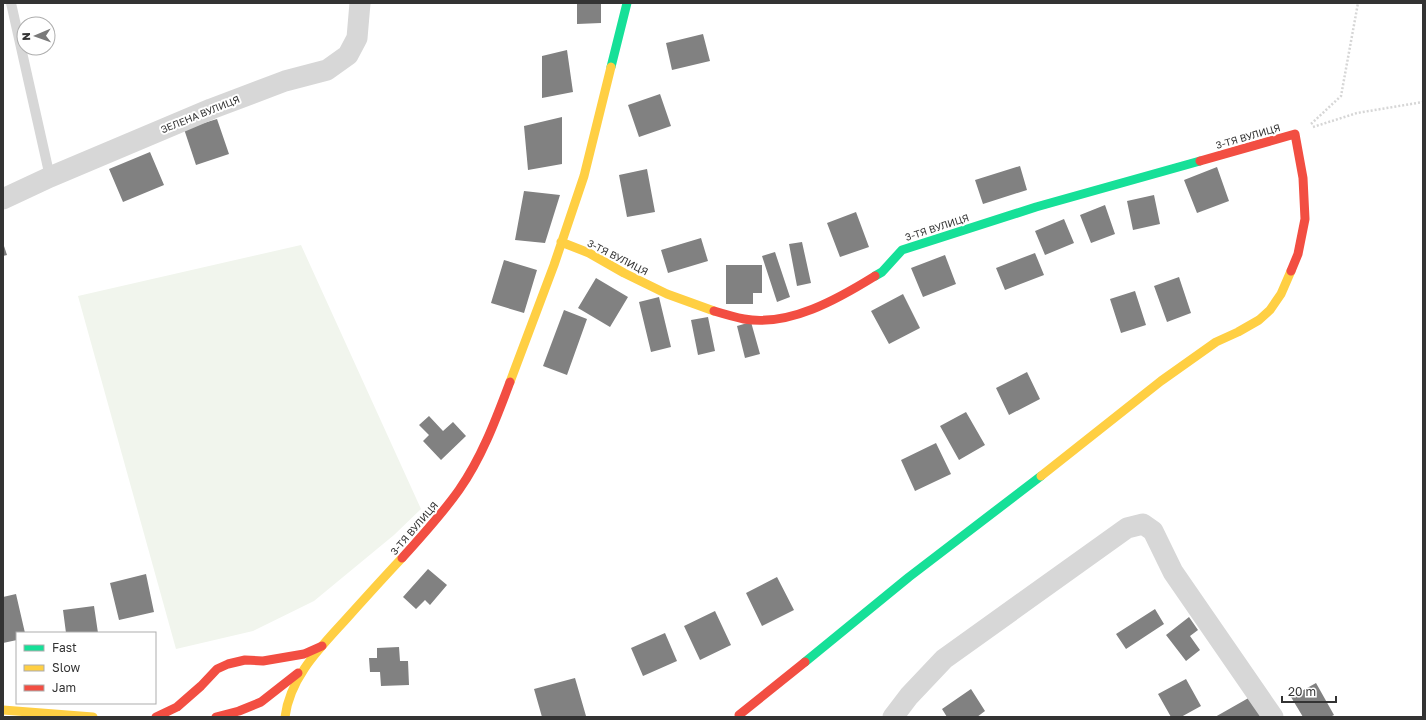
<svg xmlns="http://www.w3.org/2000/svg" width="1426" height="720" font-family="'Golos Text',sans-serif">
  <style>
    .green { fill: #f1f5ed }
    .building { fill: #818181 }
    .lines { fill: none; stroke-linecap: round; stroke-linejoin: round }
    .path { stroke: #d6d6d6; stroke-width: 2.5; stroke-dasharray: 2 2; stroke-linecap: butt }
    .lane { stroke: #d7d7d7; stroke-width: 10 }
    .street { stroke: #d7d7d7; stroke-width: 21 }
    .fast { stroke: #16e098; stroke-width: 9 }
    .slow { stroke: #ffcf43; stroke-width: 9 }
    .jam { stroke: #f24e42; stroke-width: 9 }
    .labels { text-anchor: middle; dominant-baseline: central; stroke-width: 4; stroke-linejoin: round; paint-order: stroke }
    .street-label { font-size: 10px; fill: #333; stroke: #fff }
  </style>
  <rect width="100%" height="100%" fill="#fff"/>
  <path class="green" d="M301,245l120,264 -27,26 -80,66 -61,30 -77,18 -98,-353z"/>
  <path class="building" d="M577,3h24v20l-24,1z
    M703,34l7,27 -38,9 -6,-27z
    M567,50l6,42 -31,6v-42z
    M660,94l11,32 -32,11 -11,-32z
    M562,117v47l-34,6 -4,-44z
    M217,119l12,35 -33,11 -12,-36z
    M150,152l14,33 -41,17 -14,-33z
    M1020,166l7,24 -44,14 -8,-24z
    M1217,167l12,34 -32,12 -13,-33z
    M647,169l8,43 -28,5 -8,-42z
    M524,191l36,4 -15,48 -30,-3z
    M1154,195l6,29 -27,6 -6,-29z
    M1105,205l10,29 -24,9 -11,-28z
    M856,212l13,35 -29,10 -13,-34z
    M1064,219l10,24 -29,12 -10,-24z
    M701,238l7,23 -40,12 -7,-23z
    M802,242l9,41 -14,3 -8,-42z
    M3,243l4,12 -4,1z
    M775,252l15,45 -13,5 -15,-46z
    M1035,253l9,22 -39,15 -9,-22z
    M945,255l11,29 -33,13 -12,-29z
    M504,260l33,10 -13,43 -33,-10z
    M726,265h36v28h-9v11h-27z
    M1179,277l12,36 -24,9 -13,-36z
    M596,278l32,19 -18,30 -32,-19z
    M1135,291l11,34 -25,8 -11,-34z
    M903,294l17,34 -31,16 -18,-33z
    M659,297l12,50 -20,5 -12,-50z
    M564,310l23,9 -20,56 -24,-9z
    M708,317l7,34 -17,4 -7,-35z
    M751,322l9,32 -15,4 -8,-32z
    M1027,372l13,27 -31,16 -13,-27z
    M966,412l19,33 -26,15 -19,-34z
    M429,416l14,15 10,-9 13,14 -25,24 -18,-19 6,-6 -10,-10z
    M936,443l15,31 -36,17 -14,-31z
    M428,569l19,16 -17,20 -5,-5 -9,9 -13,-12z
    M146,574l8,38 -35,8 -9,-37z
    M777,577l17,33 -32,16 -16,-33z
    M16,594l9,39h-8v7l-14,3v-46z
    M94,606l4,27h-32l-3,-23z
    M1155,609l9,15 -38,25 -10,-15z
    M715,611l16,34 -31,15 -16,-34z
    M1189,617l9,13 -8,6 10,14 -14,11 -20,-26z
    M665,633l12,28 -34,15 -12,-28z
    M399,647l1,14h8l1,24 -28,1 -1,-14h-10l-1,-14h8v-10z
    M575,678l11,38 -44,1 -8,-28z
    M1186,679l15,27 -20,11h-10l-13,-23z
    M1316,683l18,32 -4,2h-27l-12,-20z
    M971,689l14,22 -8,6h-30l-5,-8z
    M1252,696l11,21h-48z"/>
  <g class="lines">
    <path class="path" d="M1311,124l30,-28 17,-93
      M1313,127l44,-14 66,-11"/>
    <path class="lane" d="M11,3l39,174"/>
    <path class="street" d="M3,199l47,-22 161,-68 74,-28 42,-11 21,-15 9,-17 3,-35
      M893,717l16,-21 35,-37 183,-131 16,-4 10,7 20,41 100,145"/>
    <path class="fast" d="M611,67l16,-64
      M875,276l7,-4 20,-22 134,-43 164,-46
      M805,662l104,-85 132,-101"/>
    <path class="slow" d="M561,242l28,11 35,20 43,21 47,17
      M510,382l44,-117 30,-89 27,-109
      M1041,476l120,-95 55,-39 22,-10 21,-12 11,-10 11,-16 10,-23
      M3,710l90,7
      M285,717c5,-41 37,-71 63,-100 18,-20 36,-40 54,-59"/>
    <path class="jam" d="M1200,161l95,-27 8,44 2,41 -7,35 -7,17
      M714,311c10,3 20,6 30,8 45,8 94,-20 131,-43
      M402,558c20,-22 40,-44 57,-68 23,-33 37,-71 51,-108
      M739,715l66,-53
      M156,717l21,-10 24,-21 16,-17 11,-5 17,-4 18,1 41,-7 18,-8
      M216,717l23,-6 22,-9 37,-29"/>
  </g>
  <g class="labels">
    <g class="street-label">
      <text transform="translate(200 114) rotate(-22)">ЗЕЛЕНА ВУЛИЦЯ</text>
      <text transform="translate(1248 136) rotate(-16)">3-ТЯ ВУЛИЦЯ</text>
      <text transform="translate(937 227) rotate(-18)">3-ТЯ ВУЛИЦЯ</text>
      <text transform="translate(618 257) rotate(27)">3-ТЯ ВУЛИЦЯ</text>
      <text transform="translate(414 528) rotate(-49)">3-ТЯ ВУЛИЦЯ</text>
    </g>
  </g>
  <rect width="1426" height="720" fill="none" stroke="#333333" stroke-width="8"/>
  <rect x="16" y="632" width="140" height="72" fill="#ffffff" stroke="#adadad"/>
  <rect x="24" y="645" width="20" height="6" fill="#16e098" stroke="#adadad"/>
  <text x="52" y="652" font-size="12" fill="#333333">Fast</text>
  <rect x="24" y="665" width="20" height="6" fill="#ffcf43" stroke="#adadad"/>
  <text x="52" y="672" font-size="12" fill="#333333">Slow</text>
  <rect x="24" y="685" width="20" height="6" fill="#f24e42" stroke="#adadad"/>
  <text x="52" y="692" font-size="12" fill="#333333">Jam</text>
  <g transform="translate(36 36) rotate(268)"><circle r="19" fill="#ffffff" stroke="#adadad"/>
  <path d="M0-3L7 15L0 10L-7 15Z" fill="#7a7a7a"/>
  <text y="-6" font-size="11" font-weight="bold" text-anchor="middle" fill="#333333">N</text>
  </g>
  <path d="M1282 696v6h54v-6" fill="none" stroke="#333333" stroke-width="2"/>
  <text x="1288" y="696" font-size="12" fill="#333333" stroke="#ffffff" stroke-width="3" paint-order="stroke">20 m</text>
</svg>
